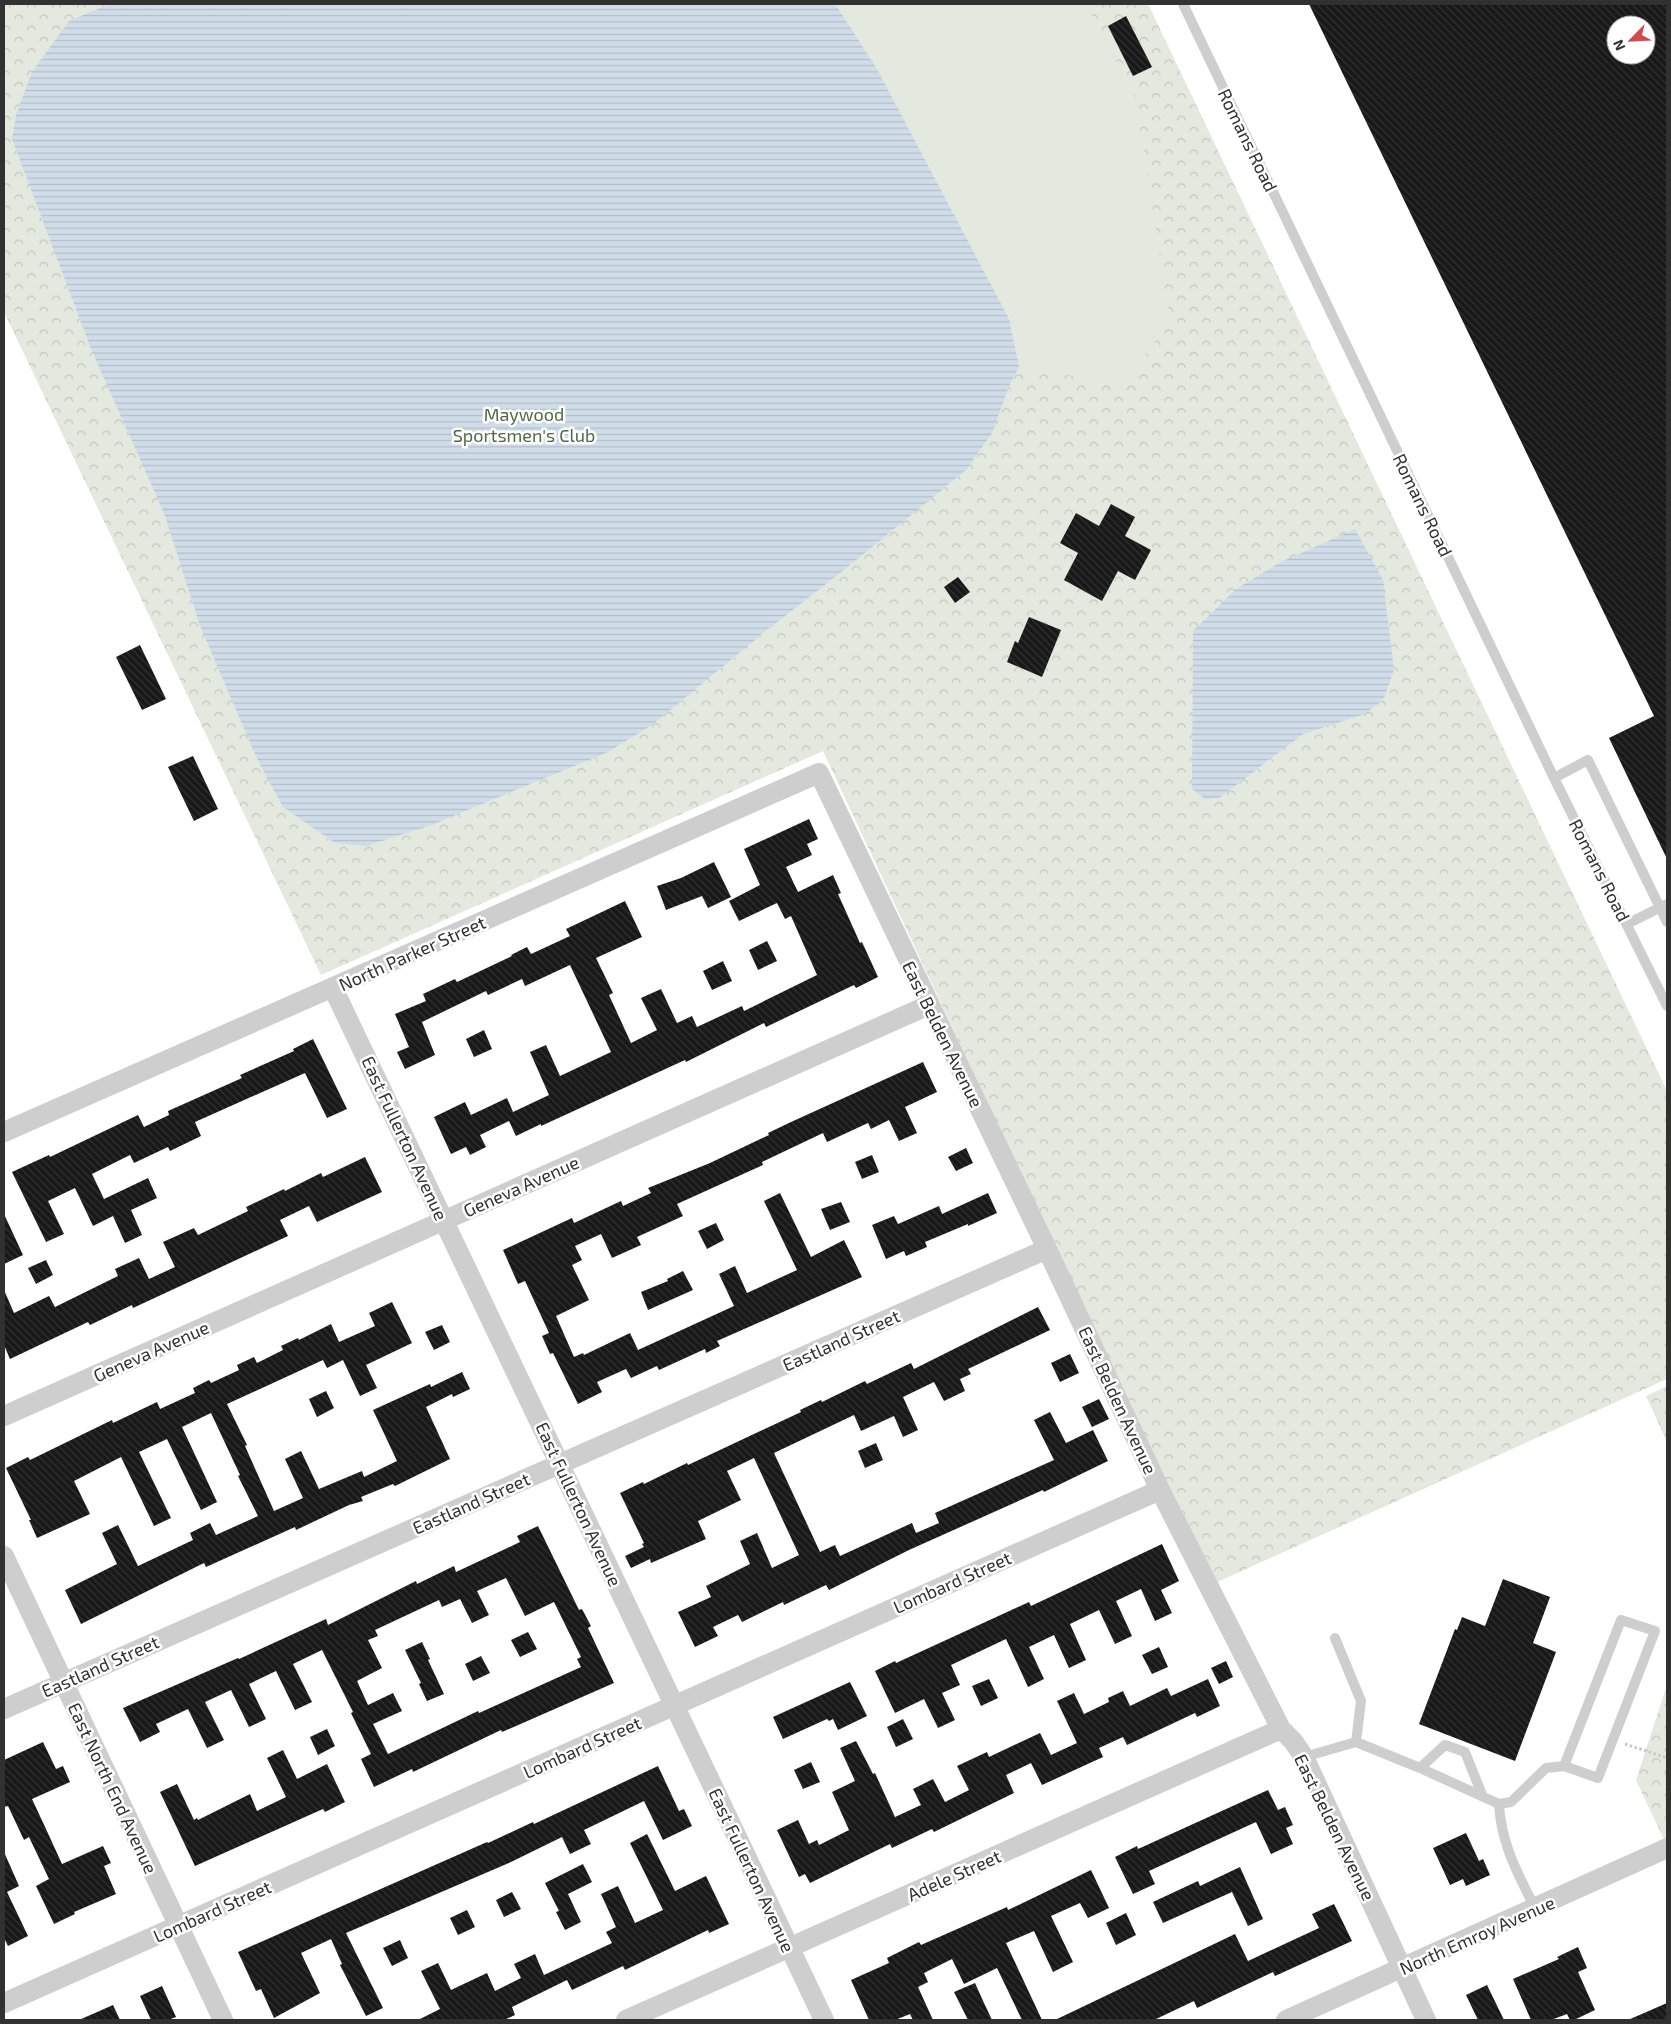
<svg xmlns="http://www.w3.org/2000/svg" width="1671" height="2024" font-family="'Exo 2',sans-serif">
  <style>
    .park { fill: url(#park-crowns) }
    .pitch { fill: #e3e9de }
    .water { fill: url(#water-rules) }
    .building { fill: url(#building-back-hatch); fill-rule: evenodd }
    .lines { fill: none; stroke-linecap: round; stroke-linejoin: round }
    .path { stroke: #c8c8c8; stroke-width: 3; stroke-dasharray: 2.5 2.5; stroke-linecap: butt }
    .lane { stroke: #cecece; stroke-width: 10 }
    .street { stroke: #cecece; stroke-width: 20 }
    .labels { text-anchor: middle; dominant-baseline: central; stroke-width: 5; stroke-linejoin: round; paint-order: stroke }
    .street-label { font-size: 18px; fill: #313131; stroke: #fff }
    .park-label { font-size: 18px; fill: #516843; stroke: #fff }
  </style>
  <defs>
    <pattern id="park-crowns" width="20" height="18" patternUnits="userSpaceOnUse" patternTransform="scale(1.25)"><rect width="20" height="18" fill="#e3e9de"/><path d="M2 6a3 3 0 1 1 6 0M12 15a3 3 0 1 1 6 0" fill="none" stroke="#c3c8bf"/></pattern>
    <pattern id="water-rules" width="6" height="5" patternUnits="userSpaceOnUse" patternTransform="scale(1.25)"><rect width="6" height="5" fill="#d0dde9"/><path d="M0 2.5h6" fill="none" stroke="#b3bec8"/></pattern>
    <pattern id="building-back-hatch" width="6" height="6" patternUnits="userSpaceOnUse" patternTransform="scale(1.25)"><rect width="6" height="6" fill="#181818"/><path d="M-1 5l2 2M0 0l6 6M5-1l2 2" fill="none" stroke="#313131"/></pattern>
  </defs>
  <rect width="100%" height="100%" fill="#fff"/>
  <path class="park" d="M4,4h1144l519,1087v288l-454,205 -390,-833 -502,224 -317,-663z
    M1667,1386v56l-21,-46z
    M1667,1685v161l-31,-66z"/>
  <path class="pitch" d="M835,4h251l49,93 35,222 -44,66 -107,-18 -10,-48 -132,-250z"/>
  <path class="water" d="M110,4h725l42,65 132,250 10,48 -10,19 -17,47 -26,37 -122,100 -77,60 -115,95 -44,27 -179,74 -63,20 -31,-3 -52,-36 -25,-46 -58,-135 -36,-113 -73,-164 -79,-210 4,-24 16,-43 37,-51z
    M1355,529l28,51 11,90 -10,28 -19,16 -62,20 -84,64 -14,1 -13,-10 1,-158 43,-42 43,-26z"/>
  <path class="building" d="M1309,4h358v855l-58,-121 45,-22zM1616,25h30v30h-30z
    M1126,16l26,51 -19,9 -25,-50z
    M1111,504l24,13 -10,19 26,14 -16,30 -17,-9 -16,30 -38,-21 14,-27 -18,-10 16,-30 23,13z
    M958,577l12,15 -15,11 -11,-16z
    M1029,617l32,13 -19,47 -35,-15 8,-21 3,2z
    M140,645l26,54 -24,11 -26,-53z
    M193,756l25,53 -24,12 -26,-54z
    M809,819l9,20 -11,5 5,11 -26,12 12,25 35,-17 8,18 -3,1 22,49 2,-1 16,35 -22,11 -2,-3 -88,42 -2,-4 -78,39 -1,-2 -144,66v-2l-25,12 -7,-15 -29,14 6,12 -16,8 -4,-8 -15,7 -17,-37 31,-15 6,13 36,-17 6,14 36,-17 -19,-43 16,-7 14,31 51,-24 -41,-87 -45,21 -3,-7 -34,16 -2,-4 -64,31 13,33 -30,14 -8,-17 12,-5 -14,-33 31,-13 -3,-7 32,-15 2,3 55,-26 -1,-1 16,-8 4,7 39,-18 -4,-7 59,-28 17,36 -46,21 17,35 -4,2 22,48 26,-13 -16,-32 20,-9 16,34 15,-7 5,11 45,-21 2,5 73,-36 -26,-59 -6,3 -8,-16 -38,18 -10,-20 31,-16 -16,-36z
    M714,862l17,35 -23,11 -6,-12 -36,14 -9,-24 24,-8z
    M767,941l10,20 -19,9 -9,-20z
    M723,961l9,20 -20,9 -9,-19z
    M484,1030l8,19 -18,8 -8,-18z
    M313,1039l34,70 -20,9 -22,-45 -110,49 6,14 -31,15 -2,-4 -34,16 -4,-8 -38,19 12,25 44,-21 9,20 -26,12 11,25 -17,8 -12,-27 -20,10 -18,-38 -27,13 16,33 -18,8 -34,-70 37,-17 1,2 88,-42 6,12 25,-12 -1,-4 74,-33 -2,-3 54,-24 -1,-2z
    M923,1062l14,30 -32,15 12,26 -18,8 -10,-21 -18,9 -3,-6 -41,19 -4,-9 -61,29 1,3 -86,39 6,12 -46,21 4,8 -29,13 -11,-24 -26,12 7,14 -10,5 17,35 -33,16 18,41 9,-4 1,2 46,-22 8,17 96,-44 -15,-32 16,-8 12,27 50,-23 -33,-69 16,-8 31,64 33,-17 18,37 -145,64 3,5 -14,7 -1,-4 -46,21 -2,-4 -26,12 -5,-9 -29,13 5,10 -24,12 -25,-51 -3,1 -8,-18 7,-3 -24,-52 -7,3 -15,-34 69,-32 2,5 47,-22 2,5 28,-13 -3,-5 62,-25 59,-28 -1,-2 23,-11z
    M966,1148l7,15 -17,8 -8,-14z
    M872,1155l7,17 -17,7 -7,-17z
    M365,1157l17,35 -65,30 -8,-16 -29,14 8,16 -155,72 -1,-3 -42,20 -2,-3 -78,37 -6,-14v-55l10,23 35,-17 6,11 63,-31 -3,-7 24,-11 10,21 26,-12 -12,-25 31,-14 4,7 50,-24 -2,-4 38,-18 1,2 36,-18 2,4z
    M988,1193l9,20 -29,13v-2l-43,18 2,5 -21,9 -2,-5 -18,8 -14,-34 22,-9 4,8 41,-18 3,8z
    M841,1202l9,20 -20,8 -9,-21z
    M4,1214l19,41 -19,9z
    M716,1223l8,17 -17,9 -9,-18z
    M46,1260l7,15 -17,9 -8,-16z
    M683,1271l10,19 -45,20 -7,-18 27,-11 -1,-2z
    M392,1302l20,41 -46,22 11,23 -17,8 -17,-36 -16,8 -4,-8 -96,44 20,41 -2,1 29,65 29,-13 -18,-39 16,-8 18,38 43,-18 2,6 33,-16 -24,-51 57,-26 1,3 31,-15 8,17 -17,8 -1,-3 -26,13 24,52 -55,27 -2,-2 -32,13 2,4 -14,4 -53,25 -1,-3 -89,40 -2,-4 -123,61 -16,-34 52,-26 -15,-31 16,-8 20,41 55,-26 -3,-7 20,-10 6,12 42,-19 -20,-40 2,-1 -29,-62 -29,14 35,75 -16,8 -34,-71 -28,13 32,66 -17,8 -33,-69 -47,24 16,33 -53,24 -8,-18h2l-25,-52 22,-11 2,3 82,-40 1,3 44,-21 3,7 35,-16 -2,-5 16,-8 2,3 28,-13 -2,-5 17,-8 3,6 26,-13 -2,-4 17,-8 1,2 32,-16 8,18 36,-16 -6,-13z
    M1038,1307l12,23 -82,39 3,5 -11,5 5,12 -21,10 -10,-19 -31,15 15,33 -15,7 -9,-21 -33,15 -7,-16 -80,38 46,99 15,-7 5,11 72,-33 4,10 23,-10 -4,-10 119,-53 -20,-40 16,-8 16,31 27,-13 15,31 -64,31 -1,-2 -134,60 -80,40 -3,-5 -42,20 -1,-3 -41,20 -4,-7 -25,12 5,9 -23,11 -17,-35 33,-15 -5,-11 44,-22 -10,-23 17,-8 15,35 27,-13 -45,-97 -27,13 14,29 -43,21 8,18 -55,24 -1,-4 -19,9 -6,-12 19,-9 -2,-3 2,-1 -24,-50 23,-11 1,2 43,-21 1,2 113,-53 -1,-2 21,-10 1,2 43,-21 2,3 44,-21 3,6z
    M442,1325l8,17 -16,8 -9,-18z
    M1070,1354l9,19 -19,9 -9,-19z
    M326,1391l8,17 -17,9 -8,-18z
    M1099,1399l10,20 -17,8 -10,-20z
    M876,1443l7,17 -18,8 -7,-17z
    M538,1526l41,84 3,-1 9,17 -3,2 26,55 -112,49 -1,-2 -88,42 -1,-3 -38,18 -13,-28 10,-5 -20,-41 2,-1 -31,-62 -29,14 19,38 -17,8 -19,-39 -27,13 17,35 -17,8 -18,-37 -26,12 19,38 -17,8 -19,-39 -32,15 4,8 -20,10 -17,-34 115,-50 1,1 87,-40 2,6 88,-44 1,3 37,-18 2,6 64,-30 -3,-6zM506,1578l19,38 29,-14 27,55 -4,2 4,8 -102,46 -1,-2 -90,43 -15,-30 29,-13 -9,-18 -25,12 -11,-24 25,-13 -14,-28 10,-4 -3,-6 64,-30 3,7 18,-8 12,24 17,-8 -12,-24z
    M1162,1544l17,37 -18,9 11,23 -17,8 -14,-32 -25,12 16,35 -17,8 -16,-34 -29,14 16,36 -17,8 -15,-33 -25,12 15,32 -16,8 -22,-48 -55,26 9,20 -18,8 13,27 -17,8 -14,-29 -29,14 -20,-42 20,-10 1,2 133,-61 2,4z
    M1503,1579l47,18 -17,46 23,9 -41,109 -96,-37 36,-95 2,1 5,-13 23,9z
    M528,1632l9,17 -17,8 -9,-17z
    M422,1642l8,17 -2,1 16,34 -17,7 -8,-17 2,-1 -16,-33z
    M1159,1647l9,20 -16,7 -10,-19z
    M481,1656l9,17 -17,8 -8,-17z
    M1226,1661l7,16 -14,7 -8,-16z
    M989,1679l9,19 -17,8 -9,-20z
    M1208,1679l12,27 -23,11 -2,-4 -68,32 -4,-8 -24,11 4,9 -61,28 -11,-22 -25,12 8,18 -80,39 -2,-3 -40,19 -2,-4 -80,39 -5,-9 -6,3 -22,-47 21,-10 11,24 8,-4 2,5 30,-15 -17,-38 23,-11 -15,-33 16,-7 17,33 2,-1 20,44 26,-12 -8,-16 20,-10 12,23 24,-12 -12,-24 30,-14 2,5 51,-24 11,22 26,-12 -20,-42 17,-8 10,21 25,-12 -1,-4 15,-7 7,15 37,-18 4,8z
    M850,1682l17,34 -29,14 -5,-11 -4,2 -2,-2 -44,20 -10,-22z
    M903,1719l10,20 -17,8 -9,-20z
    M327,1729l8,17 -17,9 -8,-18z
    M43,1742l13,27 7,-3 7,16 -38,17 14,30 16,35 41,-18 8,17 -7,3 12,28 -42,18 1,2 -21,10 -18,-38 13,-7 -20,-42 -5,3 -16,-34 -4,1v-47z
    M283,1750l14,29 30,-15 18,38 -20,10 -2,-3 -128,57 -35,-74 17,-8 17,36 3,-2 1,2 52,-26 7,17 29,-14 -19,-39z
    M811,1762l9,20 -17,7 -9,-19z
    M658,1766l21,45 5,-2 8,17 -29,14 -19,-39 -60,29 7,14 -21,10 -8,-17 -51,25 -165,71 37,75 -17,8 -26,-51 2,-1 -11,-25 -30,14 19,40 -46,25 -13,-29 -5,2 -18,-39 249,-110 1,1 45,-21 1,2z
    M1268,1790l10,20 7,-3 8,18 -7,3 7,16 -22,10 -15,-32 -107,49 6,13 -22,10 -18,-37 22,-11 1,3z
    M1466,1833l13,28 4,-2 7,16 -24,11 -3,-7 -13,6 -17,-37z
    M647,1834l28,57 31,-15 23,48 -20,9 -1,-3 -83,40 -2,-4 -51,24 -5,-10 -55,27 3,8 -11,5h-86l22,-11 -19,-38 17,-8 13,27 36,-17 8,18 26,-13 -7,-14 21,-10 9,21 68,-32 -6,-11 10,-5 -15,-33 17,-8 17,37 28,-13 -33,-67z
    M4,1852l15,34 -12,6 21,44 -20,10 -4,-8z
    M583,1864l9,18 -24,12 13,28 -16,8 -9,-18 3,-1 -14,-28z
    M1240,1867l23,52 -15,7 -16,-34 -69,31 -10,-21 45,-21 2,5z
    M1091,1870l18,38 -21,10 -8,-15 -29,13 22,46 -20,10 -19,-41 -28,12 36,77h-20l-25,-52 -33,16 -12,-25 -28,14 4,9 -10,5 15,33h-20l-3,-6 -15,6h-26l-18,-40 38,-17 -2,-5 32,-16 2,3 86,-38 1,3z
    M512,1892l9,17 -17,8 -8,-17z
    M1334,1904l18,37 -77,35 -2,-4 -76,36 -3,-7 -40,19h-99l180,-86 13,27 71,-33 -7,-14z
    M467,1910l8,17 -17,8 -8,-17z
    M1126,1913l10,22 -20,10 -10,-22z
    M400,1940l8,18 -16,8 -9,-18z
    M1578,1947l9,21 -9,4 17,38 -21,10h-4l-3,-6 -16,6h-20l-18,-41 46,-20 -2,-2z
    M975,1983l9,20 8,17h-24l-14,-28z
    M1487,1985l17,35h-26l-12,-25z
    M162,1986l14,31 -8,3h-17l-11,-24z
    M1667,2003v17h-39z
    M113,2005l7,15h-41z"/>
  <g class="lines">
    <path class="path" d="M1625,1744l42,14
      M1667,1773v38"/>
    <path class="lane" d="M1183,4l371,774 113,228
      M1554,778l34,-18 79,162
      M1627,924l40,-20
      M1335,1638l26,63 -5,41
      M1304,1757l52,-15 64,26 79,36 12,-2 35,-34 18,-2 34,12 57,-147 -34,-11 -57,146
      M1420,1768l25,-23 20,7 18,45
      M1499,1804c2,40 19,70 36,104"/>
    <path class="street" d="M333,988l491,1032
      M4,1132l815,-359 228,476 113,241 121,239 12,12 11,16 122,263
      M4,1416l925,-411
      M4,1556l219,464
      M4,1709l1043,-460
      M4,2003l1156,-513
      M626,2020l655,-291
      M1286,2020l381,-172"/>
  </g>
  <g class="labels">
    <g class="street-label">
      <text transform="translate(1248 140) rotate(64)">Romans Road</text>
      <text transform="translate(1423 505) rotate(64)">Romans Road</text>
      <text transform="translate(1600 870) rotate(63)">Romans Road</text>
      <text transform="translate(412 953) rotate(-24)">North Parker Street</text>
      <text transform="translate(943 1034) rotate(64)">East Belden Avenue</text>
      <text transform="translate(405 1138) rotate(65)">East Fullerton Avenue</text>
      <text transform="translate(521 1186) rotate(-24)">Geneva Avenue</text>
      <text transform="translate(841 1340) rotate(-24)">Eastland Street</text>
      <text transform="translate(151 1351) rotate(-24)">Geneva Avenue</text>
      <text transform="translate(1118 1400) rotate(65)">East Belden Avenue</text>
      <text transform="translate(471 1503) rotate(-24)">Eastland Street</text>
      <text transform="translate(579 1504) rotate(65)">East Fullerton Avenue</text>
      <text transform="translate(952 1582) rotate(-24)">Lombard Street</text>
      <text transform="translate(100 1666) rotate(-24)">Eastland Street</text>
      <text transform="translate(582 1747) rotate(-24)">Lombard Street</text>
      <text transform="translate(113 1788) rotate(65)">East North End Avenue</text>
      <text transform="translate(1335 1827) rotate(64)">East Belden Avenue</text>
      <text transform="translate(752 1870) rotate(65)">East Fullerton Avenue</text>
      <text transform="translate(954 1875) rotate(-24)">Adele Street</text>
      <text transform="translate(212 1911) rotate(-24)">Lombard Street</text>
      <text transform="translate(1477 1935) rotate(-24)">North Emroy Avenue</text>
    </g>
    <g class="park-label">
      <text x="524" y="414">Maywood<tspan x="524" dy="21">Sportsmen's Club</tspan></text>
    </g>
  </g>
  <rect width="1671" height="2024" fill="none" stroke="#313131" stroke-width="10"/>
  <g transform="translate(1631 40) rotate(246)"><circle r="24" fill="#ffffff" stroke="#adadad"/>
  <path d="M0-4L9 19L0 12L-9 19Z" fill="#d24a49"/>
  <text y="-8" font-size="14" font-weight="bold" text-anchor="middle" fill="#313131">N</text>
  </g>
</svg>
